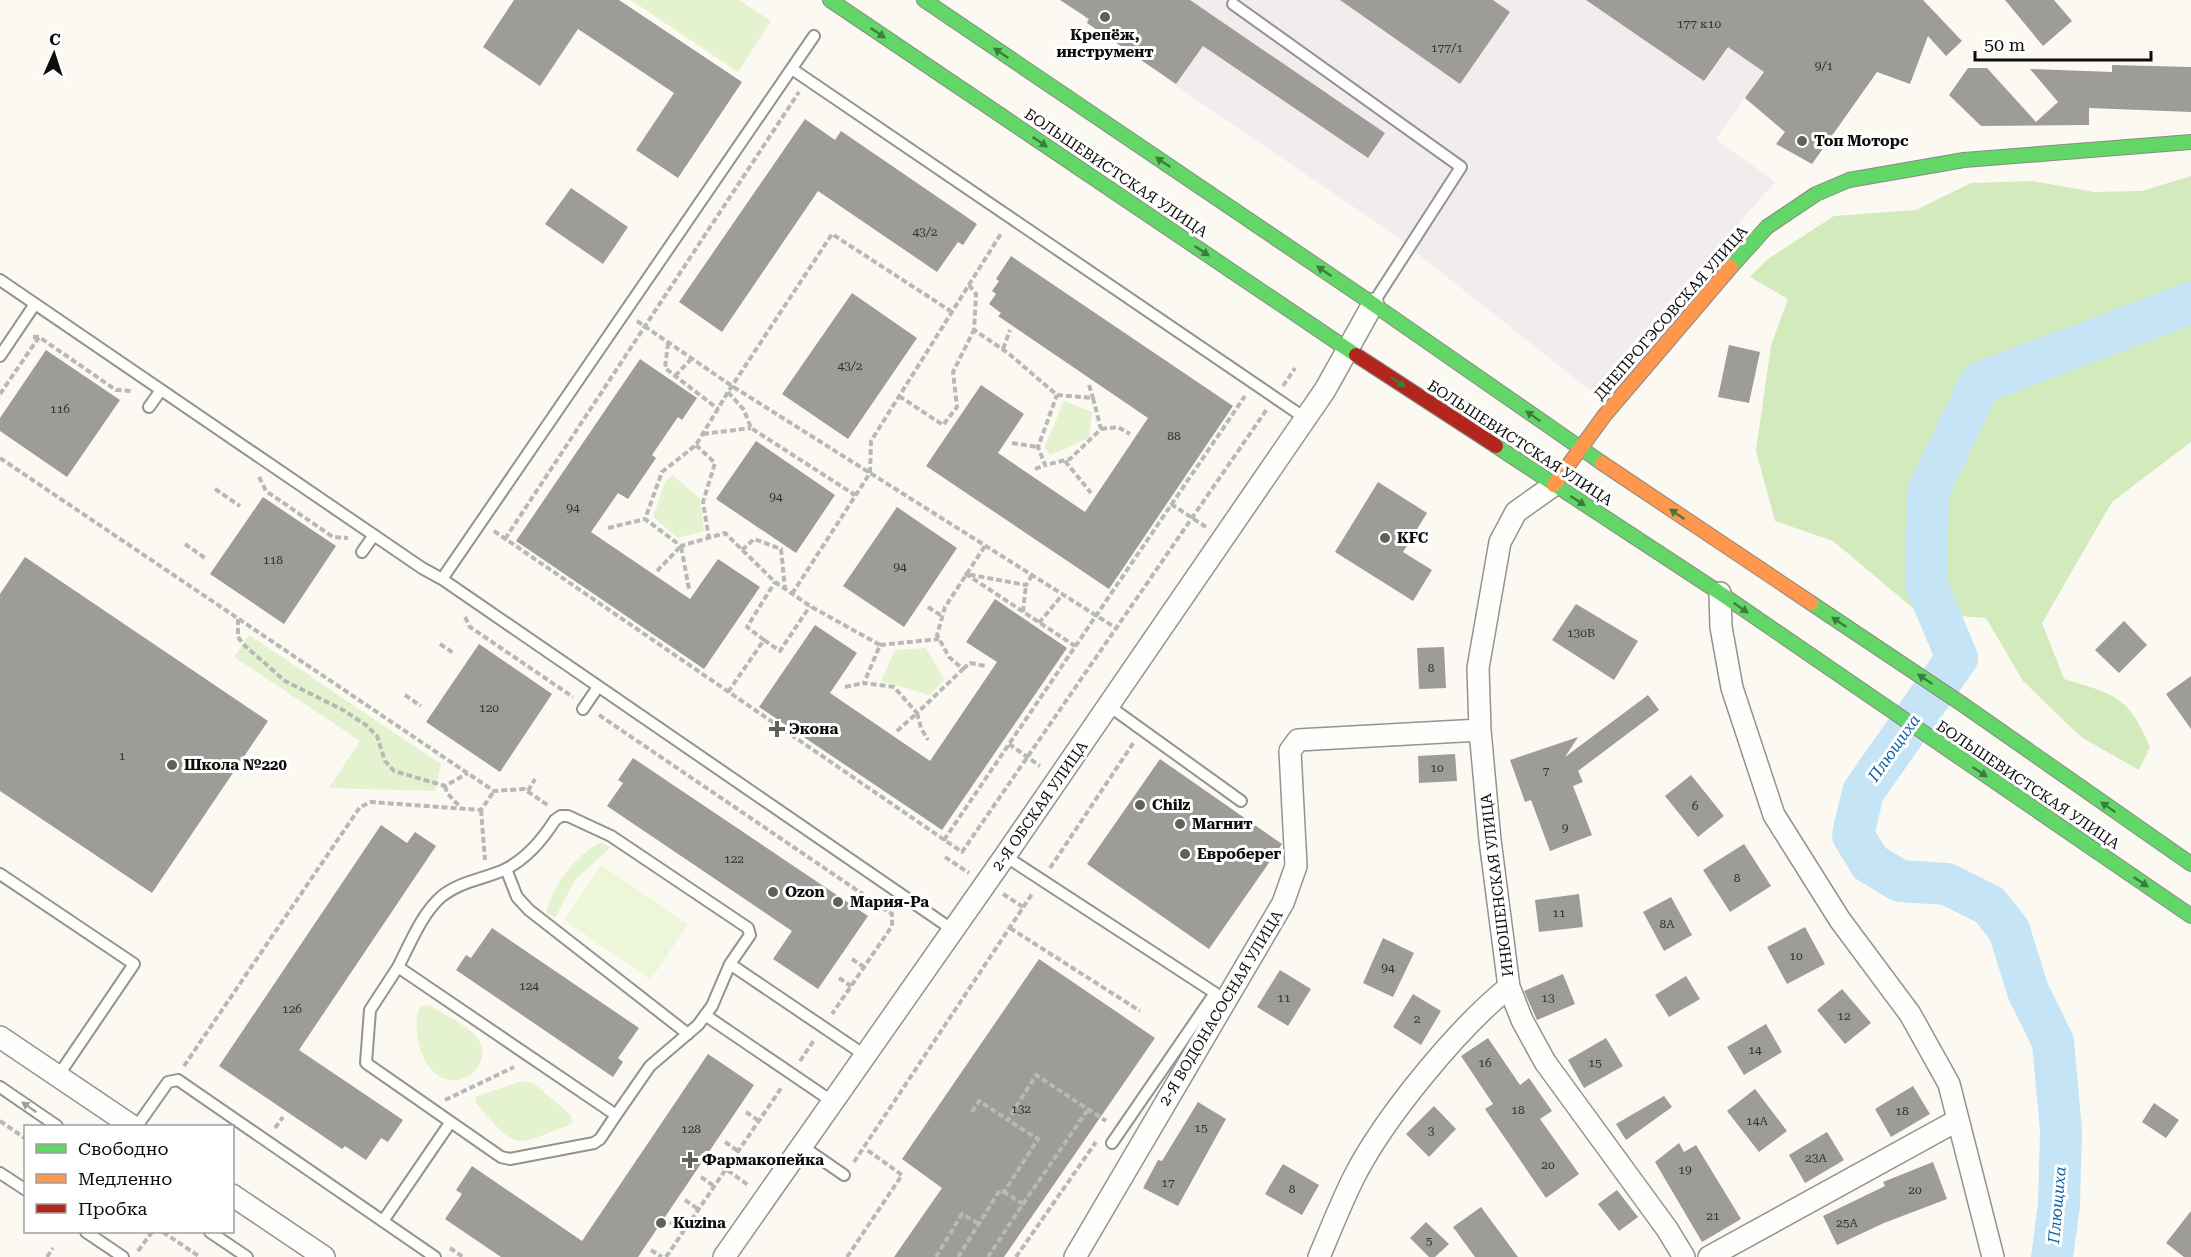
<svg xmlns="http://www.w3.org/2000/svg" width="2191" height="1257" font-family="'Roboto Serif',serif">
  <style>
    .industrial { fill: #f2ecef }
    .green { fill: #e4f2cf }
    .forest { fill: #d3eabd }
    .pitch { fill: #eef6da }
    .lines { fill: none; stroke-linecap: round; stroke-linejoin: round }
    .river { stroke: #c5e5f7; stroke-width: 42 }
    .building { fill: #9e9c97 }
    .lane-casing { stroke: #949390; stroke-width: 14 }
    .street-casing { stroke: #949390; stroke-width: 24 }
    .fast-casing { stroke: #8b8a86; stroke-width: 16 }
    .slow-casing { stroke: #8b8a86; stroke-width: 16 }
    .jam-casing { stroke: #8b8a86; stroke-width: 16 }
    .path { stroke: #b8b8b6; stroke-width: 4; stroke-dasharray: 6 3; stroke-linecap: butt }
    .lane { stroke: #fefefd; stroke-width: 10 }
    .street { stroke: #fefefd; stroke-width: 21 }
    .fast { stroke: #63d668; stroke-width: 14 }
    .slow { stroke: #ff974d; stroke-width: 14 }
    .jam { stroke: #b3261e; stroke-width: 14 }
    .oneway { fill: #3c7c3f }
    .oneway2 { fill: #9e9e9d }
    .poi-dot { fill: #60605d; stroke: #fff; stroke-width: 2 }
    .labels { text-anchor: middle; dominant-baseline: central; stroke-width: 6; stroke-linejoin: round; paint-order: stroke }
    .number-label { font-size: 12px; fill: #313130 }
    .poi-label { font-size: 15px; font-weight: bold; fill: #0d0d0d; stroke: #fff; text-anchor: start }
    .street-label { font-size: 15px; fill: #0d0d0d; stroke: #fff }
    .water-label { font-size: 16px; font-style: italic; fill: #0e63a7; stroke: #fff }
  </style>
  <rect width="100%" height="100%" fill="#fbf9f1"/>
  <path class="industrial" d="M1060,0h754l-98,139 59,43 -184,209 -202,-160 -213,-145 -19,-16 -70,-47 -3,-7z"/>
  <path class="green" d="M631,0h108l32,21 -33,51z
    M1064,401l28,11 -3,26 -39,17 -6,-7z
    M673,475l27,24 4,32 -26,7 -25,-21 12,-35z
    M249,635l192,129 -6,27 -106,-3 31,-47 -126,-84z
    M926,648l19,32 -16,15 -48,-14 14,-31z
    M601,842l9,6 -35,32 -20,38 -9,-6c10,-31 26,-53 55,-70z
    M425,1005l6,1c13,9 36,19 46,31 15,20 -4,46 -27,43 -28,-3 -40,-52 -30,-73z
    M522,1081l11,2 38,32 1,9c-60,22 -53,29 -96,-21l-1,-6z"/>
  <path class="forest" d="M2191,176v266l-79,60 -70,121 22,56c50,15 65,17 86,68l-11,23 -58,-33 -58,-56 -37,-63 -67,-5 -86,-72 -58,-20 -19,-70 15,-106 17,-46 -38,-22 18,-18 66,-43 82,-6 55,-27 61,-2 62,11 48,-1z"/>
  <path class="pitch" d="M601,865l87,59 -37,55 -87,-59z"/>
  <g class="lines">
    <path class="river" d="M2052,1257l7,-52 2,-75 -8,-88 -25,-51 -19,-61 -20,-25 -42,-21 -47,-3 -30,-18 -17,-28 10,-43 94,-134 -31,-74 2,-92 52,-109 211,-80"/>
  </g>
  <path class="building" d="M514,0h105l123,82 -64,96 -42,-28 38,-57 -96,-64 -38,57 -57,-39z
    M1060,0h130l195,133 -17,25 -165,-112 -27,38 -89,-61 2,-4z
    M1340,0h153l17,12 -50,72z
    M1586,0h337l39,41 -16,15 -18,-20 -18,48 -33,-12 -65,92 -36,-20 9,-12 -40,-34 19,-26 -36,-25 -24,34z
    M2005,0h49l18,21 -29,25z
    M2112,65l79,2v45l-102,-4v17l-108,1 -32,-31 19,-27h19l49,54 22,-20 -28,-33 82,3z
    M805,119l30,21 6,-9 136,93 -14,21 -5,-3 -21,30 -119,-81 -96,141 -43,-30z
    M571,188l57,39 -25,37 -58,-40z
    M1011,256l222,150 -124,183 -183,-123 55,-81 43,29 -26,39 87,59 63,-94 -150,-102 3,-3 -12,-9 7,-10 -4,-3 7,-10 -3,-2z
    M852,293l65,45 -69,101 -66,-45z
    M1729,345l31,7 -11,51 -31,-6z
    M46,350l74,50 -53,77 -67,-46v-13z
    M640,359l57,39 -15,22 -4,-3 -11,16 -15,22 4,3 -28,41 -10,-6 -27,39 99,67 28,-40 42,28 -56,82 -188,-128z
    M756,441l79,54 -39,58 -80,-54z
    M1378,482l49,31 -24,39 29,18 -19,31 -78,-49z
    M263,497l73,49 -52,78 -74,-50z
    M897,507l60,41 -53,79 -61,-41z
    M25,557l243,164 -116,172 -152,-102v-197z
    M995,599l72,49 -125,182 -183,-123 56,-82 42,28 -27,40 100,68 67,-99 -31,-20z
    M1576,604l62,37 -24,39 -62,-40z
    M2124,621l23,24 -28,28 -24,-23z
    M479,644l73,50 -52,78 -74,-50z
    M1444,647l2,41 -27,1 -2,-41z
    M2191,676v53l-25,-35z
    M1648,695l11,15 -81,61 5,11 -10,4 19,49 -42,16 -19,-51 -6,2 -15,-42 68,-23 -13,20z
    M1455,754l2,27 -38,2 -1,-27z
    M633,758l235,158 -50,73 -45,-30 19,-28 -185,-125 16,-23 -5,-3z
    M1160,759l122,85 -73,105 -122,-85z
    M1691,775l33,41 -26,21 -33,-41z
    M381,825l26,18 8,-11 21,14 -137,204 104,70 -15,22 -7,-4 -15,22 -21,-14 -3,3 -123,-83z
    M1744,844l27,42 -41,26 -27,-42z
    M1579,894l4,33 -44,5 -4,-32z
    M1671,897l21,38 -28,16 -21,-39z
    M1805,927l20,37 -38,20 -20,-37z
    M492,928l147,100 -21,30 5,4 -10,15 -157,-107 10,-15 5,3z
    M1383,938l31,15 -21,44 -30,-14z
    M1039,959l116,79 -151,219h-110l48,-69 -40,-29z
    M1280,970l31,19 -23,37 -31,-19z
    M1563,974l12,30 -38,16 -13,-29z
    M1686,976l14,23 -31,18 -14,-22z
    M1842,989l29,34 -26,21 -28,-34z
    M1413,994l28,17 -20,34 -28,-18z
    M1766,1024l16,28 -38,23 -17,-28z
    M1488,1038l32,47 9,-7 23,33 -12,8 39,55 -33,24 -61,-89 8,-5 -32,-48z
    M1606,1038l17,28 -39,22 -16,-28z
    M708,1054l46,31 -116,172h-137l-56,-38 17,-25 -6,-4 16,-24 110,75z
    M1913,1086l17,28 -39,23 -16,-28z
    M1755,1089l32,42 -28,21 -32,-41z
    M1664,1096l8,11 -46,33 -10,-16z
    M1198,1102l28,17 -48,87 -35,-18 15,-28 4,1z
    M2154,1103l25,17 -13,18 -24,-16z
    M1434,1106l22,23 -27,28 -23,-23z
    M1827,1132l17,28 -39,23 -16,-28z
    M1679,1143l5,9 12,-7 45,74 -39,23 -47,-80z
    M1933,1162l14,37 -63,24 -47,22 -14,-29 62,-30 -2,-4z
    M1283,1164l36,21 -17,30 -37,-21z
    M1617,1190l21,27 -19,14 -21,-27z
    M1481,1207l37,50h-43l-22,-30z
    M2191,1211v46h-7l-18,-14z
    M1426,1222l23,22 -14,13h-6l-19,-19z"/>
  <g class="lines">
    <g class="lane-casing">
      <path id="lane" d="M1233,4l228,163 -87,135
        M792,69l513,349
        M0,280l422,288 20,11 511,351
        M0,356l35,-52
        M149,407l12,-17
        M362,552l12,-17
        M442,579l372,-543
        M1109,706l132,95
        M583,709l15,-22
        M1005,856l210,137 -103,150
        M506,869l11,28 12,13 159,124
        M0,874l134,90 -76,112
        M730,964l-18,42 -14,19 -48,41 -34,49 -218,-148c12,-23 24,-54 44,-71 19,-15 43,-17 64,-27 21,-11 37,-30 49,-49l6,-4h7l43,20 137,92 2,7 -20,29 136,92
        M398,967l-28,43 -4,53 135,94 9,2 84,-16 6,-4 16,-24
        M705,1015l128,87
        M0,1087l57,39
        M137,1126l31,-44 10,-2 257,177
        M802,1146l42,29
        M0,1173l26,17
        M383,1221l67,-98
        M86,1232l37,25
        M210,1232l37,25"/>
    </g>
    <g class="street-casing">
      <path id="street" d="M1554,485l-38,27 -16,30 -22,126 2,62 10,110 19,147 13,33 23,42 122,167 17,28
        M1720,593l1,34 11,61 42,127 66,105 70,94 39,70 44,173
        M0,1037l132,89
        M232,1195l92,62
        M724,1257l281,-401 320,-466 48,-86
        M1075,1257l208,-354 13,-37 -6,-115 8,-11 182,-10
        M1319,1257c11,-26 22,-54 35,-80 30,-59 103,-148 155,-190
        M1709,1257l249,-137"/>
    </g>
    <g class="fast-casing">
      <path id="fast" d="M830,0l526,355
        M924,0l449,304 229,159
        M1731,267l36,-40 49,-33 33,-14 115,-20 227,-18
        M1496,446l224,147 471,323
        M1811,603l151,101 229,160"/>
    </g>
    <g class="slow-casing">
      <path id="slow" d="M1602,463l209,140
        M1554,485l50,-69 127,-149"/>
    </g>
    <g class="jam-casing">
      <path id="jam" d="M1356,355l140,91"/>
    </g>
    <path class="path" d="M969,285l7,9 -2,36 34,23 49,42 36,3 8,31 -31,30 -25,6 -7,-18 19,-52
      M952,312l-120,-78 -104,158 -32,53 -34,27 -17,47 36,27 44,-13 50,49 35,24 70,39 -16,38 30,4 23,26 46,-44 -14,-12 -12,-22 8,-28 40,-61
      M637,321l95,65 384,242
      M33,337h6l77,53 16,1
      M668,343l-3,25 53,41
      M1003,349l7,-19
      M675,376l17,-18
      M1089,385l4,13
      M1283,386l12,-18
      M728,392l16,18 7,18 104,67
      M0,394l39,-57
      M899,396l44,29 14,-18 -4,-35 21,-42
      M1101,429l17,-2 12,7
      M703,434l48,-6
      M1012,443l26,4
      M696,445l19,18 -12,39 6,36
      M0,458l494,333 30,-2 25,17
      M1065,461l26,32
      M1035,469l10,-4
      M259,477l7,14 67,46 15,1
      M215,489l25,17
      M1171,504l35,23
      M608,528l37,-9
      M494,531l468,321 305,-443
      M505,539l294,-447
      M185,544l20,14
      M742,550l12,-11 27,10 4,40
      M657,571l24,-25 8,43
      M1032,575l-6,10 -60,-11 109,72
      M792,594l78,-121 1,-32 131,-209
      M928,607l14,9
      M1023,612l3,-27
      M465,617l5,10 103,70
      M238,619v18l5,7 42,37 58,29 23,15 11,11 8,25 9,10 51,15 23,-13
      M1039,623l24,-29
      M764,640l16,11 30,-45
      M440,644l15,10
      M880,645l59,-6
      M963,669l7,-6 16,3
      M845,687l19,-4
      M728,692l36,-52 -17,-13 28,-45
      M405,695l16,11
      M599,715l293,199v12l-60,88
      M897,731l20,-18 4,15 7,12
      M1009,744l31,22
      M445,786l2,7 15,16
      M528,791l7,-12
      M481,810l4,50
      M944,840l301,-444
      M945,857l24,16
      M1050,868l84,-126
      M1003,894l20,13
      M1010,928l130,83
      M852,959l12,8
      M839,978l12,8
      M800,1061l14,-21
      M184,1066l176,-259 11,-5 110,8 13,-19
      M445,1100l69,-33
      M746,1112l13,9
      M972,1112l7,-11 29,19 28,-45 70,46
      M0,1121l26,18
      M275,1128l8,-11
      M725,1142l13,9
      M713,1160l35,25
      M854,1162l178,-268
      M701,1177l13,9
      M685,1200l13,9
      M1023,1204l66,-96
      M670,1222l13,9
      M163,1232l37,25
      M450,1248l13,9
      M651,1250l11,7
      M138,1251l14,-19
      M47,1257l6,-9
      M666,1257l116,-170
      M847,1257l55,-82 -36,-26
      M936,1257l26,-43 17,10
      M958,1257l42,-67 4,2 34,-53 -30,-19
      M988,1257l35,-53 -19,-12
      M1016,1257l80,-115"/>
    <use href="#lane" class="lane"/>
    <use href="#street" class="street"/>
    <use href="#fast" class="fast"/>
    <use href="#slow" class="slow"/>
    <use href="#jam" class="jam"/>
  </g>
  <defs><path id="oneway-solid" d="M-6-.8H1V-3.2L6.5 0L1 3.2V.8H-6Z" transform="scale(1.5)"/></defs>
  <g class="oneway">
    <use href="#oneway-solid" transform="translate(878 33) rotate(34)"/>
    <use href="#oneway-solid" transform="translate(1001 53) rotate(-146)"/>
    <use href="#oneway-solid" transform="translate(1040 142) rotate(34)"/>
    <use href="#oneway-solid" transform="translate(1163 162) rotate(-146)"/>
    <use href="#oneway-solid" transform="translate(1202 251) rotate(34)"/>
    <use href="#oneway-solid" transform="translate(1324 271) rotate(-146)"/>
    <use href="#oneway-solid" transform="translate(1398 382) rotate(34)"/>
    <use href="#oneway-solid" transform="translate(1533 416) rotate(-145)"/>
    <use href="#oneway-solid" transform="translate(1578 501) rotate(33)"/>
    <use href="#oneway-solid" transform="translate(1677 514) rotate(-146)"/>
    <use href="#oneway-solid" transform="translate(1741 608) rotate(35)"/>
    <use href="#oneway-solid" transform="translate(1839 622) rotate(-146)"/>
    <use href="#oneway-solid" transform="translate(1925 679) rotate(-146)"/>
    <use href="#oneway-solid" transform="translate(1980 772) rotate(34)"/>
    <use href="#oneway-solid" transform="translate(2108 807) rotate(-145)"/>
    <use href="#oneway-solid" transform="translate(2141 882) rotate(34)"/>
  </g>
  <use class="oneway2" href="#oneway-solid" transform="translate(29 1107) rotate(-145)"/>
  <g class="poi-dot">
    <circle cx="1105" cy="17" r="6"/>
    <circle cx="1802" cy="141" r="6"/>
    <circle cx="1385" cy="538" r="6"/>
    <path d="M774 720h6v6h6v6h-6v6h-6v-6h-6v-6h6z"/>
    <circle cx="172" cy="765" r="6"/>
    <circle cx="1140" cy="805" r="6"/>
    <circle cx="1180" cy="824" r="6"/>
    <circle cx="1185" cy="854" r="6"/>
    <circle cx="773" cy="892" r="6"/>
    <circle cx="838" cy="902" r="6"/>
    <path d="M687 1151h6v6h6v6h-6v6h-6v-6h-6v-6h6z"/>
    <circle cx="661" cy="1223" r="6"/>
  </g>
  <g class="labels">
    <g class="number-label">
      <text x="1699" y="24">177 к10</text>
      <text x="1447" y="48">177/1</text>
      <text x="1824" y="66">9/1</text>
      <text x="925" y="232">43/2</text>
      <text x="850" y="366">43/2</text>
      <text x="60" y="409">116</text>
      <text x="1174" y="436">88</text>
      <text x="776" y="497">94</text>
      <text x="573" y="508">94</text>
      <text x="273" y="560">118</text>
      <text x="900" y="567">94</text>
      <text x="1581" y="633">130В</text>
      <text x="1431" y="668">8</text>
      <text x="489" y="708">120</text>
      <text x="122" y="756">1</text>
      <text x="1437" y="768">10</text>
      <text x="1546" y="771">7</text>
      <text x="1695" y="806">6</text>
      <text x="1565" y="828">9</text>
      <text x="734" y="859">122</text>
      <text x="1737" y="878">8</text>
      <text x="1559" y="913">11</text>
      <text x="1667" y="924">8А</text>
      <text x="1796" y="956">10</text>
      <text x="1388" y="968">94</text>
      <text x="529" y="986">124</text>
      <text x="1284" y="998">11</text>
      <text x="1548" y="998">13</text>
      <text x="292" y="1009">126</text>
      <text x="1844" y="1016">12</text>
      <text x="1417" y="1019">2</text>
      <text x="1755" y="1050">14</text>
      <text x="1485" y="1063">16</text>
      <text x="1595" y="1063">15</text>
      <text x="1021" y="1109">132</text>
      <text x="1518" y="1110">18</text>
      <text x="1902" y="1111">18</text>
      <text x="1757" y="1121">14А</text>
      <text x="1201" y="1128">15</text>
      <text x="691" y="1129">128</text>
      <text x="1431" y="1131">3</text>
      <text x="1816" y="1158">23А</text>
      <text x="1548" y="1165">20</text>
      <text x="1685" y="1170">19</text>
      <text x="1168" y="1183">17</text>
      <text x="1292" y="1189">8</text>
      <text x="1915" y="1190">20</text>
      <text x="1713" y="1216">21</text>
      <text x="1847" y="1223">25А</text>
      <text x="1429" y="1241">5</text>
    </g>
    <g class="poi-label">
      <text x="1105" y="35" text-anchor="middle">Крепёж,<tspan x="1105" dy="17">инструмент</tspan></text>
      <text x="1814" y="141">Топ Моторс</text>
      <text x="1397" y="538">KFC</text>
      <text x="789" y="729">Экона</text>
      <text x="184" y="765">Школа №220</text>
      <text x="1152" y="805">Chilz</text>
      <text x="1192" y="824">Магнит</text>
      <text x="1197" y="854">Евроберег</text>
      <text x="785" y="892">Ozon</text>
      <text x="850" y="902">Мария-Ра</text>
      <text x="702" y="1160">Фармакопейка</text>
      <text x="673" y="1223">Kuzina</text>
    </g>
    <g class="street-label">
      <text transform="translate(1116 173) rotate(34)">БОЛЬШЕВИСТСКАЯ УЛИЦА</text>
      <text transform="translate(1671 313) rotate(-49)">ДНЕПРОГЭСОВСКАЯ УЛИЦА</text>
      <text transform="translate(1520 443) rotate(33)">БОЛЬШЕВИСТСКАЯ УЛИЦА</text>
      <text transform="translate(2028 785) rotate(34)">БОЛЬШЕВИСТСКАЯ УЛИЦА</text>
      <text transform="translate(1040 806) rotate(-55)">2-Я ОБСКАЯ УЛИЦА</text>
      <text transform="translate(1497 885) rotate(-97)">ИНЮШЕНСКАЯ УЛИЦА</text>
      <text transform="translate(1221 1008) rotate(-59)">2-Я ВОДОНАСОСНАЯ УЛИЦА</text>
    </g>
    <g class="water-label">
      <text transform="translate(1894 748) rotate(-55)">Плющиха</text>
      <text transform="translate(2057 1205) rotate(-85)">Плющиха</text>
    </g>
  </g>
  <rect x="24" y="1125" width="210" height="108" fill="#ffffff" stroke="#9e9e9e" stroke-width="1.5"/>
  <rect x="36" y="1144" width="30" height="9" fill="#63d668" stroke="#9e9e9e" stroke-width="1.5"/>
  <text x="78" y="1155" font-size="18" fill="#0d0d0d">Свободно</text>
  <rect x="36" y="1174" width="30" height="9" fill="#ff974d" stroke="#9e9e9e" stroke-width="1.5"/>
  <text x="78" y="1185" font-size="18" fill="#0d0d0d">Медленно</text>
  <rect x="36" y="1204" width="30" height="9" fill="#b3261e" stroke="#9e9e9e" stroke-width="1.5"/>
  <text x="78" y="1215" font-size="18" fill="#0d0d0d">Пробка</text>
  <g transform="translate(54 54) rotate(3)" stroke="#ffffff" stroke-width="4.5" paint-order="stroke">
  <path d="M0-4.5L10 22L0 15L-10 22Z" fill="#0d0d0d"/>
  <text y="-9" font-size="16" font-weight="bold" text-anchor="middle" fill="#0d0d0d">С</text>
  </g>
  <path d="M1975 51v9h176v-9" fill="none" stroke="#0d0d0d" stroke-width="3"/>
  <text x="1984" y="51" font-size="18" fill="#0d0d0d" stroke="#ffffff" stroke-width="4.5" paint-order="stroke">50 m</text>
</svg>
